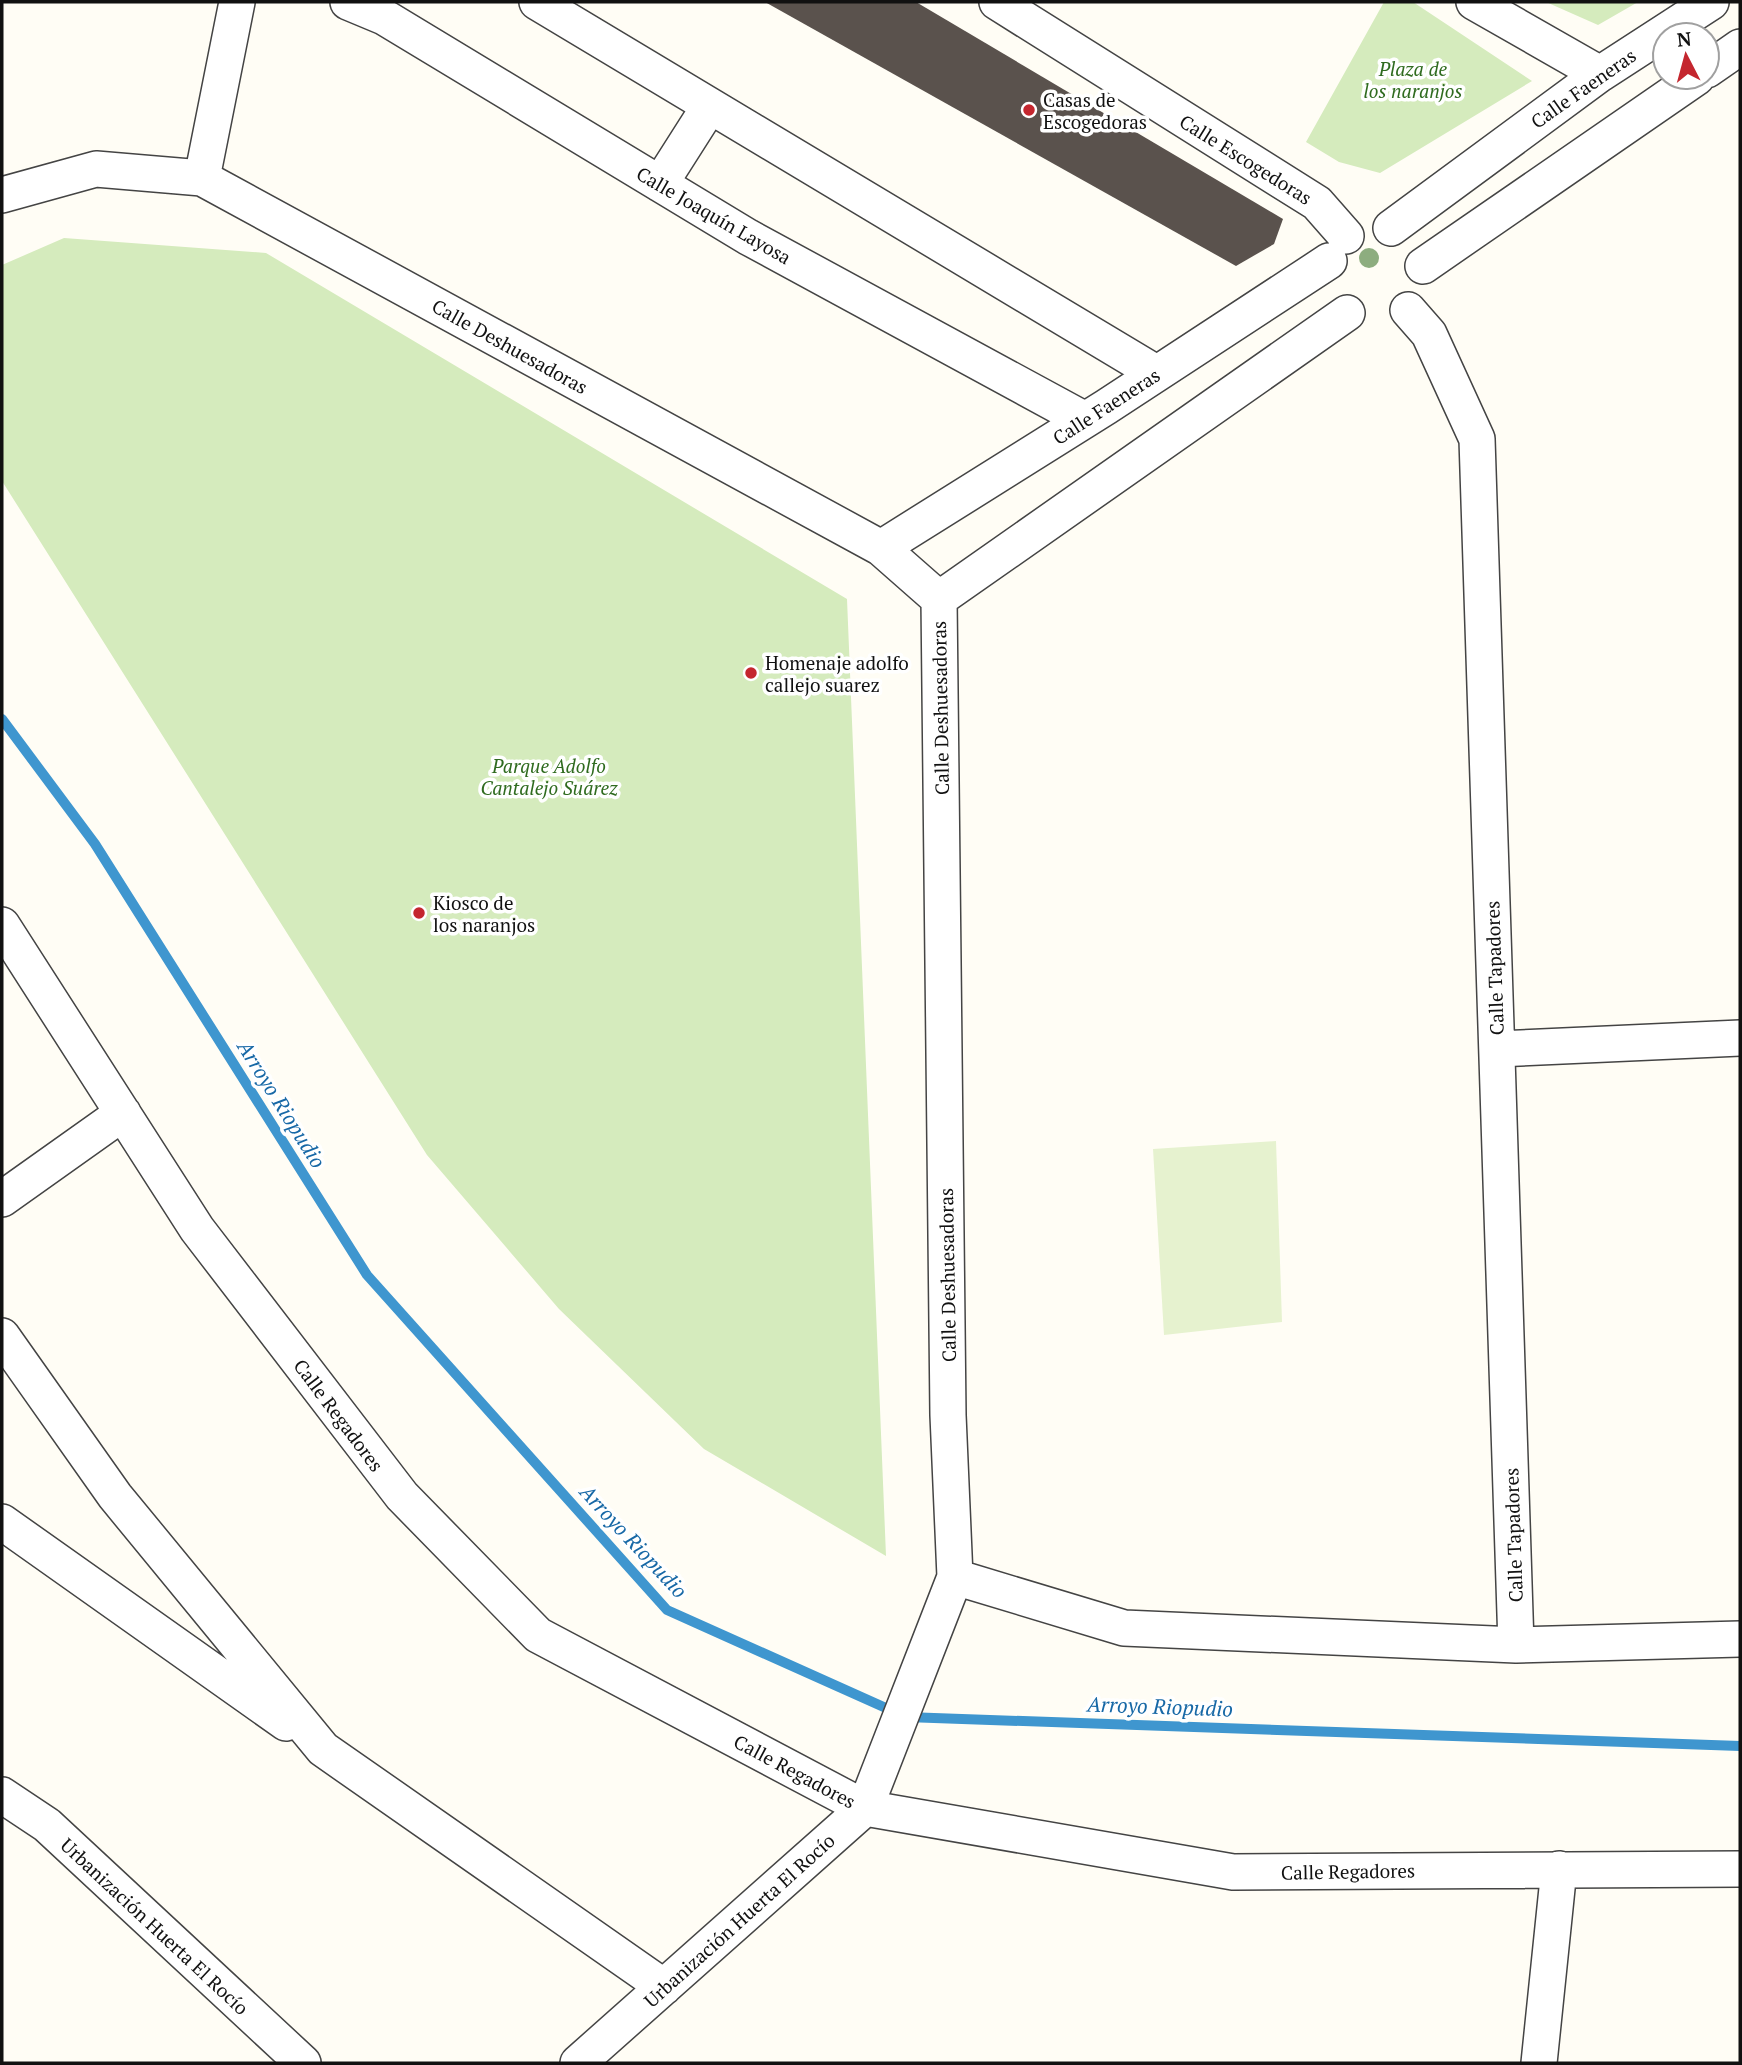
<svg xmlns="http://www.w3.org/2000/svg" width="1742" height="2065" font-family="'PT Serif',serif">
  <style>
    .green { fill: #d5ebbd }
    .pitch { fill: #e6f2cf }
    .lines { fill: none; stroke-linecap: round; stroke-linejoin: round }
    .stream { stroke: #3f96cf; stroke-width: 10 }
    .building { fill: #5a524d }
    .street-casing { stroke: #444; stroke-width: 38 }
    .street { stroke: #fff; stroke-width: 35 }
    .tree { fill: #8dad7f }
    .poi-dot { fill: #c4262e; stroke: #fff; stroke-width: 2.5 }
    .labels { text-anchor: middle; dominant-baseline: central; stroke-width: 7; stroke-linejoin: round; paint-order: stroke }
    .park-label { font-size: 19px; font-style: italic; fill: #2f6b1f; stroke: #fff }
    .street-label { font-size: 19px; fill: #111; stroke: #fff }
    .poi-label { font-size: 19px; fill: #111; stroke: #fff; text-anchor: start }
    .water-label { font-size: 21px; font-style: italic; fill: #1768a6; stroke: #fff }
  </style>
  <rect width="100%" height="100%" fill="#fffdf5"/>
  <path class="green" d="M1384,2h29l119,79 -152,92 -41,-11 -33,-20z
    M1546,2h92l-40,23z
    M64,238l202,15 581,346 39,957 -182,-107 -145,-140 -132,-154 -425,-674v-216z"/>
  <path class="pitch" d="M1276,1141l6,181 -118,13 -11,-186z"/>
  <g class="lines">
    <path class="stream" d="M2,719l93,125 272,431 300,335 239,107 834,29"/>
  </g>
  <path class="building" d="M765,2h151l367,217 -9,25 -38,22z"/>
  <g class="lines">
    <g class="street-casing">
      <path id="street" d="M348,2l36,15 364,220 337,183
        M537,2l619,371
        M997,2l320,201 29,33
        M1474,2l126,72
        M1707,70l33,-23
        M202,178l35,-176
        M660,184l49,-77
        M2,195l94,-26 106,9 679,370 58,51 9,816 7,162 -90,231 -287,255
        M1391,228l209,-154 111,-72
        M1423,266l274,-189
        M1408,310l21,24 48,105 39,1206
        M881,548l225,-141 223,-146
        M939,599l408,-286
        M2,925l195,304 205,267 136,139 327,173 368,64 507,-3
        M1497,1049l243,-11
        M2,1199l121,-86
        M2,1336l113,160 208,253 341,238
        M2,1522l284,201
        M955,1577l169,51 392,17 224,-6
        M2,1795l45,30 256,238
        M1539,2063l20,-194"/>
    </g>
    <use href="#street" class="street"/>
  </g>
  <circle class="tree" cx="1369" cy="258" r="10"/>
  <g class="poi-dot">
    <circle cx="1029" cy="110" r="7"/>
    <circle cx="751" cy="673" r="7"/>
    <circle cx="419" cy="913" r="7"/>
  </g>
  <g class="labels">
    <g class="park-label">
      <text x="1413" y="68">Plaza de<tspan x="1413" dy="22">los naranjos</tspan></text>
      <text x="549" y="765">Parque Adolfo<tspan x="549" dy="22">Cantalejo Suárez</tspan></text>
    </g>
    <g class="street-label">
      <text transform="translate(1583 88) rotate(-35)">Calle Faeneras</text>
      <text transform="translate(1246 159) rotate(32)">Calle Escogedoras</text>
      <text transform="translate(714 215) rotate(30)">Calle Joaquín Layosa</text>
      <text transform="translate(510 346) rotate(29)">Calle Deshuesadoras</text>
      <text transform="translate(1106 406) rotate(-33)">Calle Faeneras</text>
      <text transform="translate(940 708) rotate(-91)">Calle Deshuesadoras</text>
      <text transform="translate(1494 968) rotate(-92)">Calle Tapadores</text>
      <text transform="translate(947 1275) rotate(-91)">Calle Deshuesadoras</text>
      <text transform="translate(339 1415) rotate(53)">Calle Regadores</text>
      <text transform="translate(1513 1535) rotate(-92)">Calle Tapadores</text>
      <text transform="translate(795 1771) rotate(28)">Calle Regadores</text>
      <text transform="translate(1348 1871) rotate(-1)">Calle Regadores</text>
      <text transform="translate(739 1920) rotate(-42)">Urbanización Huerta El Rocío</text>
      <text transform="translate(155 1926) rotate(43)">Urbanización Huerta El Rocío</text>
    </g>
    <g class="poi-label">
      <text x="1043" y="99">Casas de<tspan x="1043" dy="22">Escogedoras</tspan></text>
      <text x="765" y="662">Homenaje adolfo<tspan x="765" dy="22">callejo suarez</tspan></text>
      <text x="433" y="902">Kiosco de<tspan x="433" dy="22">los naranjos</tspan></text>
    </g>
    <g class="water-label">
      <text transform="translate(282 1104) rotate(58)">Arroyo Riopudio</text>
      <text transform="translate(634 1541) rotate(47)">Arroyo Riopudio</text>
      <text transform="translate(1160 1706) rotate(2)">Arroyo Riopudio</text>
    </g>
  </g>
  <rect width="1742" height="2065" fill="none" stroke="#111111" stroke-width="7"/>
  <g transform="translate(1686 56) rotate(354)"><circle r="33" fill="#ffffff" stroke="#a0a0a0" stroke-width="2"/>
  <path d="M0-5L12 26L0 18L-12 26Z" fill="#c4262e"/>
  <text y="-10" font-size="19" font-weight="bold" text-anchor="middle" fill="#111111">N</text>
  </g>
</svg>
